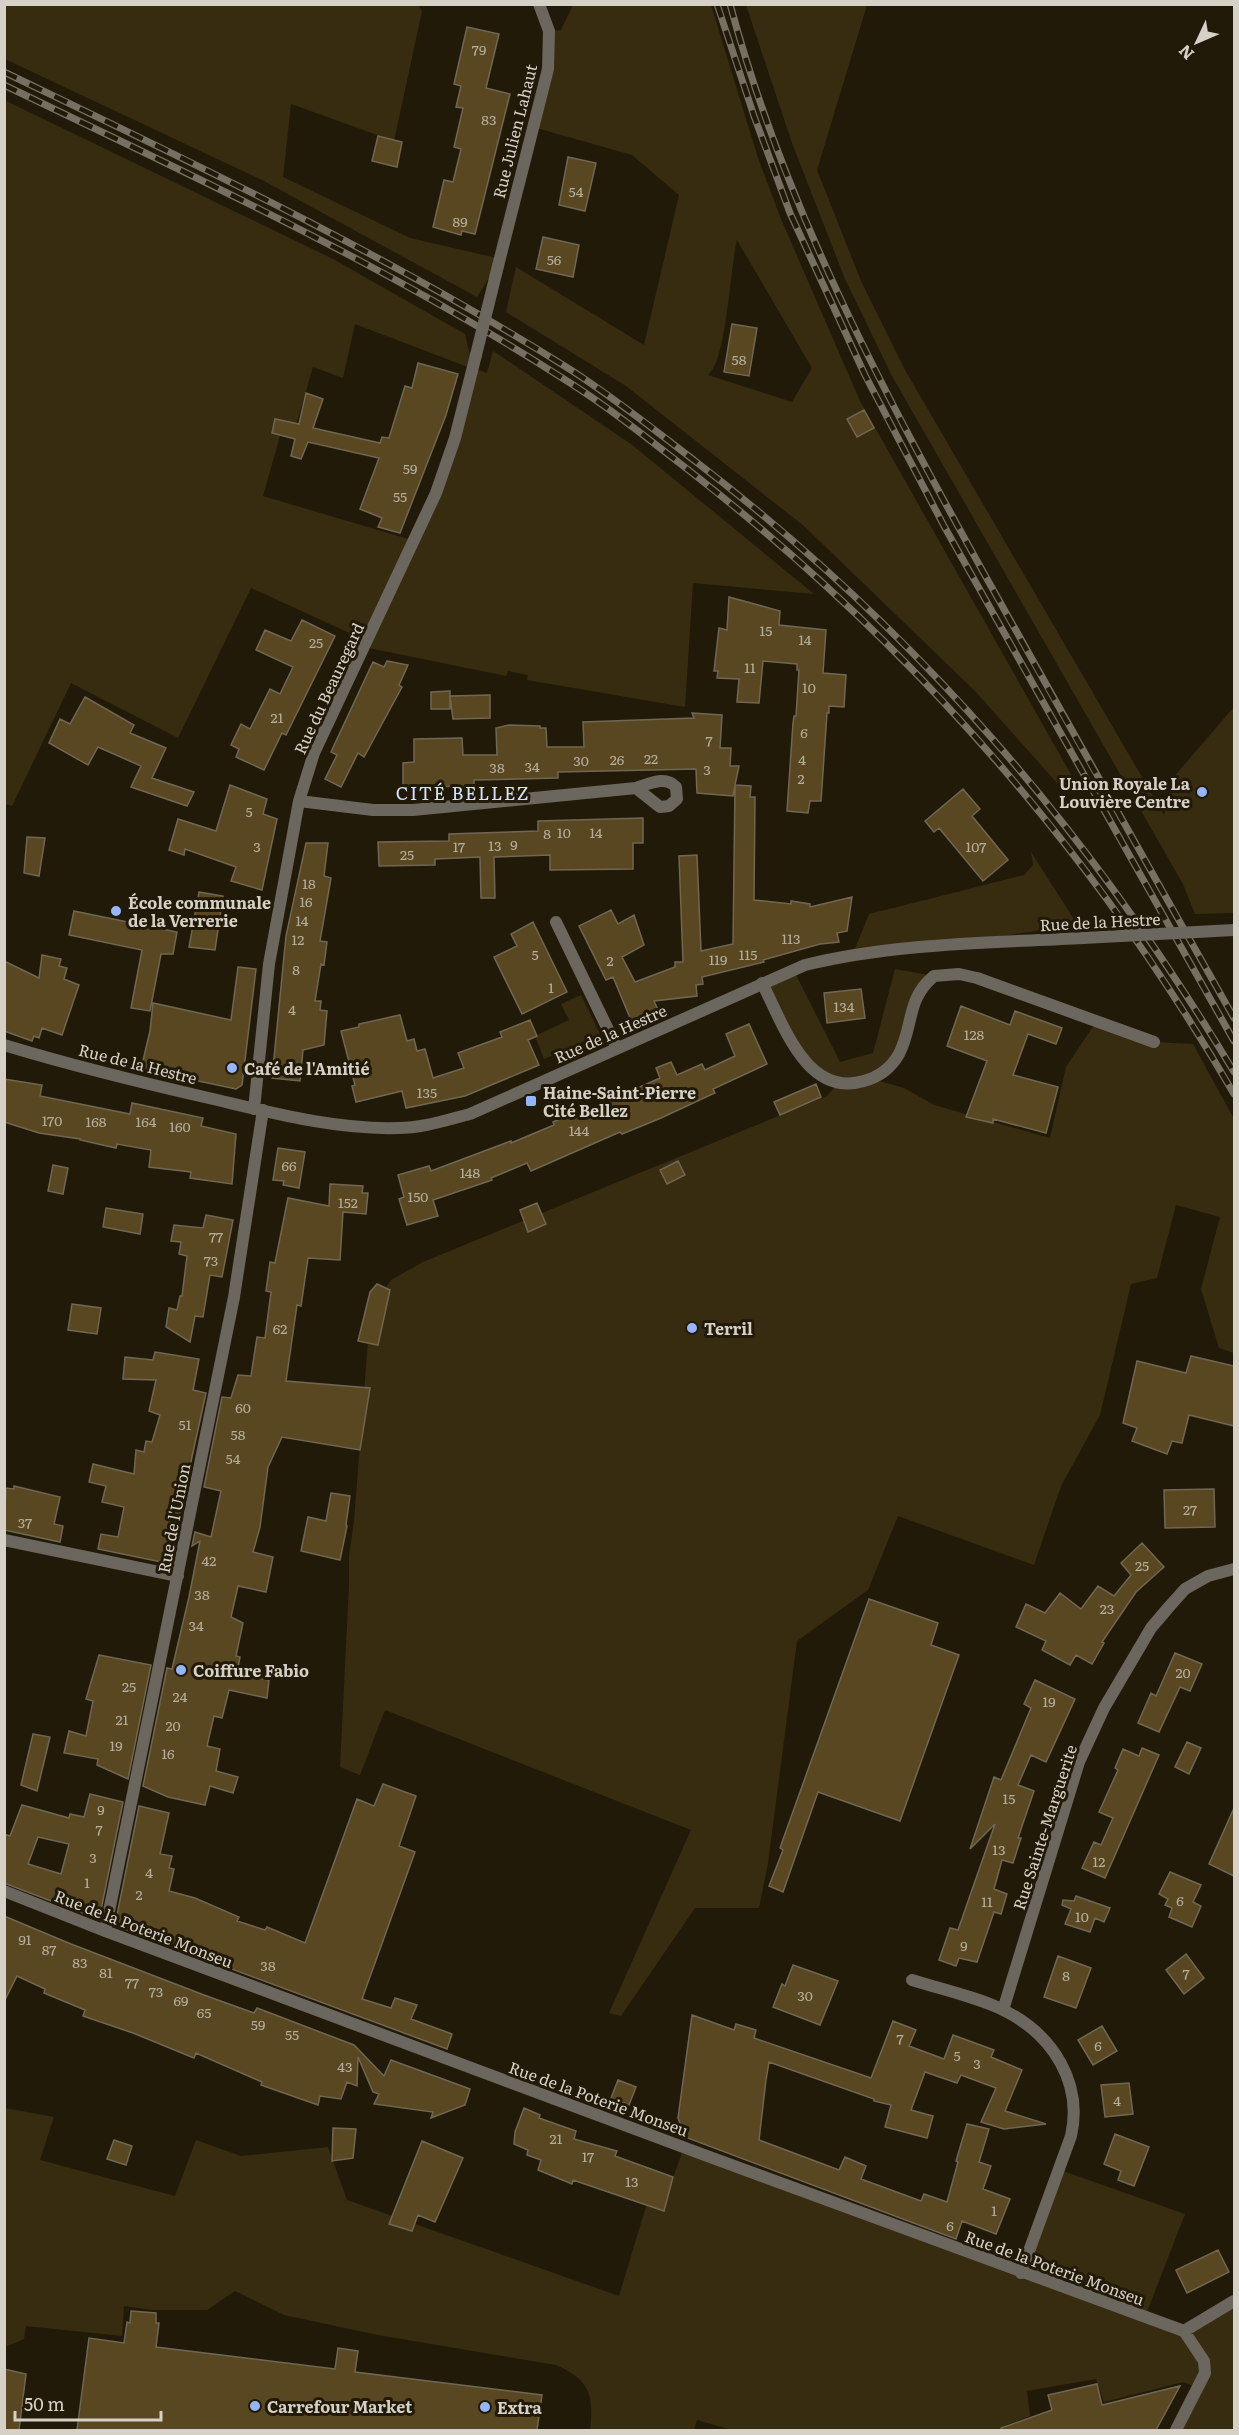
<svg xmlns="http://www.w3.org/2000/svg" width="1239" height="2435" font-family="Literata,serif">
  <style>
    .green { fill: #382c10; fill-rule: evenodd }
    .building { fill: #584721; stroke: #706753; stroke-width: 1.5; fill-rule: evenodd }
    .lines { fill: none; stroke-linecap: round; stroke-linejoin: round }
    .minor { stroke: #6b665e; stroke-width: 12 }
    .tertiary { stroke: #6b665e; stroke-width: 12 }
    .rail-casing { stroke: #767062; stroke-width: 7 }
    .rail { stroke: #221a09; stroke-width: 4.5; stroke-dasharray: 14; stroke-linecap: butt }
    .minor-bridge { stroke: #6b665e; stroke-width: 12 }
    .tertiary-bridge { stroke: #6b665e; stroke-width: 12 }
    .poi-dot { fill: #95b6fd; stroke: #221a09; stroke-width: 2 }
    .labels { text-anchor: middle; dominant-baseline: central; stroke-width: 6; stroke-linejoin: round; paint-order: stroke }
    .number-label { font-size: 14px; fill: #b6ae9d }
    .street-label { font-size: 16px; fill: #d6d1c6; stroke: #221a09 }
    .poi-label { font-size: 16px; font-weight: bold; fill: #d6d1c6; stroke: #221a09; text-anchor: start }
    .neighbourhood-label { font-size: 18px; letter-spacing: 1.5px; fill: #d6e3ff; stroke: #221a09 }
  </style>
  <rect width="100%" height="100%" fill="#221a09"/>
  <path class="green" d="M5,5h413l4,6 -28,130 -103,-37 -8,73 127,61 91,21 -24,38 -213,-116 -259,-122z
    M573,5h138l47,153 23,61 79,182 218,386 -12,6 -91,-102 -171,-165 -178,-140 -120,-74 10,-45 128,78 35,-150 -47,-40 -99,-28 16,-96 12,-1zM737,240l75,128 -20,34 -84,-27c19,-14 22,-108 29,-135z
    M746,5h121l-50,165 44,111 44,89 259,445 8,-36 62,-72v206l-39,1 -12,-30 -291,-508 -47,-97 -53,-136z
    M4,100l329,159 132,75 8,34 14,5 6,-22 138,93 183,150 -121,-11 -8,124 -158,-27 1,-5 -20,-4 -2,5 -142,-29 3,-6 -116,-53 -73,150 -107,-55 -59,123 -7,-2zM355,324l118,45 -58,172 -152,-45 19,-67 12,3 19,-65 30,11z
    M1031,852l46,72 -123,20 -102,12 17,-42 155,-39 9,-10z
    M793,969l47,93 33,-9 22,-84 39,7 -30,63 -31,40 31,9 30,17 116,33 16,-71 30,-45 58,20 39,2 41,75v234l-15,-5 -18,-59 19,-72 -44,-12 -19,73 -26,6 -31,131 -39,71 -27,79 -136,-49 -30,74 -71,51 -29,222 -9,45h-64l-74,108 -12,-3 82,-183 -306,-120 -25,65 -20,-8 9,-181v-30l5,-35 14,-180 5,-34 18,-27 32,-18 404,-166 11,-13 -23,-11 -53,-89z
    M581,995l19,39 -56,25 -9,-23 34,-16 -8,-16z
    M5,2108l49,9 -14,43 135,36 21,-56 45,16 87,-9 19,53 272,96 29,-96 15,6 21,-59 336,126 40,-103 125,44 -40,103 39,14 50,-30v129h-58l21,-43 -14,-5 -79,20 -8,-23 -69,12 3,25 -24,9 1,5h-275l-35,-10 -3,10h-104c4,-35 0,-50 -34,-65l-178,-30 -94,-20 -49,-24 -28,19h-55l-28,-4 -2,30 -96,-10 -2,13 -19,8z"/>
  <path class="building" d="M467,27l32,7 -13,54 24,6 -35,140 -13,-3 -1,4 -28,-8 11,-47 9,2 8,-33 -7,-2 9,-39 -7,-1 5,-21 -7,-2z
    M378,136l24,6 -5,25 -25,-6z
    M568,157l28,6 -11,48 -26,-6z
    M543,237l36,8 -6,32 -37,-8z
    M732,324l25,4 -8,48 -25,-4z
    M418,363l40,11 -12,41 -46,118 -22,-6 4,-9 -22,-9 19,-51 -71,-16 -7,17 -10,-3 4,-17 -23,-6 3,-14 24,5 7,-31 17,6 -10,29 67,15 2,-6 7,1 16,-52 7,2z
    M864,410l10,18 -17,9 -10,-18z
    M729,597l51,14 -1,14 47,5 -3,43 23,2 -2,32 -15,-1v7h-2l-6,88h-11l-2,12 -21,-2 6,-88 1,-7h2l3,-46h-2v-6l-34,-3 -4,42 -22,-1 2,-23 -22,-1 1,-7h-4l5,-43 8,2z
    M302,620l33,16 -49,99 -4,-2 -18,37 -28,-13 3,-8 -8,-4 10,-21 9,5 20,-40 10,5 13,-27 -37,-17 9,-20 26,11z
    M387,661l21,4 -9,20 3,2 -38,70 -6,-4 -17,34 -16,-8 12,-24 -6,-3 42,-90 11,5z
    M450,691v18h-19v-17z
    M490,695v23l-37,1 -3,-23z
    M85,697l49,28 -4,8 36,15 -14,30 42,14 -7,14 -56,-19 10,-21 -43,-19 -10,18 -39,-22 11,-24 10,5z
    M692,713l30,2 -2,33h11l-1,18h9l-4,19 16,1 -1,11h5l-1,103 37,4v-3l19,3v3l42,-10 -5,34 -10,2 2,9 -19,2 -57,16 1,2 -62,15 1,7 -7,1 1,11 -43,5 6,13 -27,11 -20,-48 -7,3 -27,-54 32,-16 7,14 16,-9 10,30 -22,12 13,25 40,-15v-5h8l-4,-106 18,-1 4,96 32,-7 2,-158 -2,10 -36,-3 -1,-24 -138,3v6l-84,2v6l-71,1v-24l11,-1v-23l48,-1 1,17h34l-1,-27 13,-3 31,1v2h6l1,19h37l-1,-25 111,-4z
    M230,785l37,14 -4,15 14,5 -15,71 -31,-9 5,-14 -51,-18 -1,6 -15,-5 9,-31 38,12z
    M963,789l17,20 -8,7 36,44 -25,21 -44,-53 -5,4 -9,-11z
    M643,818v25h-10v26l-83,1v-15l-56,2 1,41h-14l-1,-41 -45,2v6l-56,1 -1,-24 71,-1v-7l89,-3v-10z
    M27,837l18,1 -6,38 -15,-3z
    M306,843h22l-4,33 7,2 -11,63 7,1 -3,23 -3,-1 -6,37h6l-1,9 7,1 -3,34 -21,5 -3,31 -28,-3 14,-142z
    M199,892l24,4 -8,54 -26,-3z
    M74,911l103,21 -4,22h-12l-11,57 -19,-3 11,-58 -73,-15z
    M533,922l34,70 -45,22 -28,-57 23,-11 -6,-12z
    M42,955l19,4 -2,7 8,2 -3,11 15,6 -17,50 -20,-7 -3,10 -5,-2 -2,5 -28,-10v-70l35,17z
    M238,967l18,2 -14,116 -6,4 -95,-20 9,-38 3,-28 78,17z
    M861,989l4,29 -38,5 -3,-30z
    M961,1006l49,19 5,-14 47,17 -6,16 -28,-10 -15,41 45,12 -12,46 -53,-14v4l-27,-6 21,-56 -40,-15z
    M400,1015l7,26 7,-2 3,12 8,-2 8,29 31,-10 -6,-15 44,-16 -2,-5 30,-12 7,16 -9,4 11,25 -74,31 -59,12 -4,-17 -46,11 -4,-16 3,-1 -14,-54 18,-4v-3z
    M749,1024l18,40 -54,25 2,4 -54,25 -39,16 -2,-2 -89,39 -4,-8 -36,15 1,2 -59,20 5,16 -31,9 -8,-26 5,-2 -6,-22 31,-9 2,5 80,-30v2l43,-18 -1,-3 16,-7 2,3 89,-40 -4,-10 15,-6 6,13 25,-11 3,6 30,-14 -9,-22z
    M4,1079l38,6 -2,11 90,18 2,-11 71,15 -2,8 35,8 -4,50 -42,-6 1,-6 -42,-5 2,-17 -34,-6 -1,4 -36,-8v-1l-41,-6 -35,-11z
    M816,1084l5,13 -41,18 -6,-13z
    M278,1148l27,4 -6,36 -16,-3 1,-4 -11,-1z
    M678,1161l7,14 -18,9 -7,-14z
    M53,1165l15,3 -5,26 -15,-3z
    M330,1184l33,2 -1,7h6l-2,21 -23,-2 -3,48 -32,-2 -7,48 -4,-1 -11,76 84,7 -10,62 -78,-13 -14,30 -8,60 -7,25 20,5 -7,35 -28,-6 -7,31 12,6 -7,33 4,1 -3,16 32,7 -2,18 -38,-8 -7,28 -8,-2 -7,30 13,3 -4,22 22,6 -5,16 -23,-7 -5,19 -37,-8 -25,-11 24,-118 5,1 17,-72 11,-56 -8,5 3,-14 16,5 10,-46 -17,-4 18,-90 9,1 7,-23 13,1 6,-39 8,1 6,-46 -5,-1 4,-29 5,1 13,-65 41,8z
    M537,1203l9,21 -18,8 -8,-22z
    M106,1208l37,6 -3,20 -37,-7z
    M206,1215l27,5 -11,57 -12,-2 -7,42 -8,-1 -5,26 -24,-15 3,-19 8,2 3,-14h2l5,-40 -8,-2 2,-12 -10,-1 3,-16 29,3z
    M377,1284l13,6 -12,55 -20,-4 12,-49z
    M72,1304l29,4 -4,26 -29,-4z
    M155,1352l44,7 -6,31 13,3 -28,128 -6,38 -6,4 -68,-14 3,-15 17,3 6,-30 -22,-5 4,-16 -17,-4 4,-18 41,10 2,-24 8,2 2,-11 6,1 8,-27 -11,-4 7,-31 -33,-1 2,-22 28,3z
    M1191,1356l43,10v60l-45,-11 -7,28 -10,-2 -5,13 -35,-13 5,-13 -14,-5 14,-62 49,12z
    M14,1486l46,11 -6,27 9,2 -3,16 -56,-12 2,-42 8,1z
    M1214,1489l1,38 -50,1 -1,-38z
    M331,1493l19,3 -4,29 1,1 -7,34 -39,-9 7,-34 18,4z
    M1142,1543l22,24 -28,25 -34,50 2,1 -12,21 -16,-9 -6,10 -28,-15 4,-9 -30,-14 10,-23 19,9 15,-20 21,16 17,-23 16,10 17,-21 -10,-12z
    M869,1599l69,24 -7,22 28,10 -59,166 -82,-29 -35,100 -14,-6 14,-36 -3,-2z
    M1175,1653l27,11 -12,27 -10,-4 -21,45 -21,-9 13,-30 5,3z
    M99,1655l52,10 -23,114 -31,-14 1,-6 -34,-6 5,-22 17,5 7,-35 -7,-2z
    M1035,1680l40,19 -29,63 -15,-7 -13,30 16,6 -16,47h3l-8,25 -11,-3 -8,29 13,5 -6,20 -7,-2 -17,50 -18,-4 -3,8 -17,-6 11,-32 8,2 37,-106 -25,25 24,-72 7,3 30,-72 -7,-4z
    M33,1734l17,3 -13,54 -16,-6z
    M1187,1742l14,6 -12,26 -14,-7z
    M1142,1748l17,7 -54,123 -23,-10 12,-26 7,3 12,-27 -14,-6 19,-42 -3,-2 8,-19 16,7z
    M383,1784l33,12 -17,50 16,6 -53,147 29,9 4,-10 22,7 -6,14 41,15 -5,15 -328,-122 -3,-7 23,-114 30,7 -9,41 12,2 -3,12 5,1 -5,22 26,7 44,19 -2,4 28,9 2,-3 38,16 52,-144 17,7z
    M90,1794l33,8 -22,108 -11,6 -86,-33v-49l6,2 12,-31 47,13 1,-4 14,3zM38,1837l31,7 -8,30 -33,-10z
    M1234,1808v68l-25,-12z
    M1170,1872l31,13 -8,17 8,4 -9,21 -23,-10 3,-9 -7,-3 3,-6 -9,-5z
    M1076,1896l34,12 -6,14 -9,-4 -5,14 -25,-8 6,-15 -9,-4 1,-5 11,1z
    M4,1916l67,28 133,51 50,18 3,-5 97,37 30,31 7,-16 79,29 -5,16 -34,13 2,-6 -59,-8 5,-10 -6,-2 -15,-35 -1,29 -10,-4 -6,17 -21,-3 -2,9 -57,-20 1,-3 -66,-29 -2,5 -61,-25 -50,-17 2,-6 -41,-17 1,-4 -28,-13 -13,26z
    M1186,1954l18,24 -20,16 -18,-24z
    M1058,1956l33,12 -15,40 -32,-11z
    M793,1965l45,16 -18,44 -47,-18 9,-23 3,2z
    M692,2015l42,15 2,-6 20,6 -2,8 117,40 22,-57 23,9 -7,16 35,13 9,-24 41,15 -3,7 31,13 -17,41 41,13 -42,5 -23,-7 15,-34 -35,-13 -4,8 -32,-11 -14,38 22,6 -6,22 -42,-11 6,-22 -17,-4v-2l-105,-37 -3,18 -7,60 80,30 6,-13 21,9 -5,13 60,22 3,-7 23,8 11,-40 -2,-1 11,-37 22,5 -10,33 12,4 -8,23 27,10 -14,35 -34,-13 -6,18 -271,-102 -7,-19z
    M1102,2026l15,25 -24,14 -15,-25z
    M618,2080l18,7 -7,18 -18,-7z
    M1129,2083l4,31 -28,3 -4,-32z
    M524,2108l16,7 -1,3 37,13 -2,8 43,12 -2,5 58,21 -9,34 -91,-31 -1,4 -34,-14 3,-10 -14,-5 1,-5 -14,-6 1,-12z
    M333,2128l23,1 -3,29 -21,3z
    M1115,2134l34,13 -15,39 -16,-6 3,-9 -17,-7z
    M114,2140l18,6 -6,19 -19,-6z
    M422,2141l41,17 -28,64 -17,-7 -6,16 -23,-7z
    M1218,2250l11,22 -42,21 -11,-23z
    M131,2311l25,2v10h3l-3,24 179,22 3,-21 20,3 -3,21 187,23 -5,35h-460l12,-92 35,5 3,-21 3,1z
    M4,2369l22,5 -7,56h-15z
    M1097,2384l5,21 78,-19 -24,44h-155v-2l51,-18 -4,-15z"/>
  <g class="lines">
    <path class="minor" d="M498,266l50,-197 1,-38 -10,-27
      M299,801l74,9h40l223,-22c13,-4 29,-13 40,-1l1,12 -8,7 -9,1 -24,-19
      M556,922l61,126
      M762,983c21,40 44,115 102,98 15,-4 27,-13 35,-27 15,-29 7,-55 35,-78l25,-2 18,4 177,64
      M254,1109l15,-145 30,-163 15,-48 122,-260 19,-55 21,-83
      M4,1540l174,36
      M4,1891l101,40 594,222 485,178
      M105,1931l129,-634 29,-187
      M912,1980c28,9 69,18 93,31 48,24 78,72 66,125l-50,137
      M1003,2010l76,-248 25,-54 47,-80 17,-20 17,-19 23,-13 26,-7
      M1184,2331l50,-30
      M1176,2430l29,-57 -1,-12 -20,-30"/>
    <path class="tertiary" d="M4,1045c69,21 139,38 209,54 60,14 124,31 185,29 25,0 48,-8 72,-14l335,-149c90,-22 185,-22 278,-27"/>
    <g class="rail-casing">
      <path id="rail" d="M717,4l37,112 36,97 75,162 79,151 290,515
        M730,4c55,206 158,397 261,582 80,144 162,288 243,432
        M4,72c193,93 386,184 567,298 43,28 84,60 124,91 222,170 396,372 539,611
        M4,85c191,92 384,181 563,296 43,27 84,60 124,91 222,173 402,379 543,622"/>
    </g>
    <use href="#rail" class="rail"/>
    <path class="minor-bridge" d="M476,355l22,-89"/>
    <path class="tertiary-bridge" d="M1083,938l151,-8"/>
  </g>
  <g class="poi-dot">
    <circle cx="1202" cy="792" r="6"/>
    <circle cx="116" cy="911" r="6"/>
    <circle cx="232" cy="1068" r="6"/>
    <rect x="525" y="1095" width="12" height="12" rx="3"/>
    <circle cx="692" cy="1328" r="6"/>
    <circle cx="181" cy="1670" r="6"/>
    <circle cx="255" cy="2406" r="6"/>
    <circle cx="485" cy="2407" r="6"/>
  </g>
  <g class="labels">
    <g class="number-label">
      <text x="479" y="49">79</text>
      <text x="489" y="119">83</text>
      <text x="576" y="191">54</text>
      <text x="460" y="221">89</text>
      <text x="554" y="259">56</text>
      <text x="739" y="359">58</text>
      <text x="410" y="468">59</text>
      <text x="400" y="496">55</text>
      <text x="766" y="630">15</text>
      <text x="805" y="639">14</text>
      <text x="316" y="642">25</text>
      <text x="750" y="667">11</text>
      <text x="809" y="687">10</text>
      <text x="277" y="717">21</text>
      <text x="804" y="732">6</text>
      <text x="709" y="740">7</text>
      <text x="651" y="758">22</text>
      <text x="617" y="759">26</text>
      <text x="802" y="759">4</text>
      <text x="581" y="760">30</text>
      <text x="532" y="766">34</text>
      <text x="497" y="767">38</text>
      <text x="707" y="769">3</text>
      <text x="801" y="778">2</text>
      <text x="249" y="811">5</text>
      <text x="564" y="832">10</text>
      <text x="596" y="832">14</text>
      <text x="547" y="833">8</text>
      <text x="514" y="844">9</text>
      <text x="495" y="845">13</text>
      <text x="257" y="846">3</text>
      <text x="459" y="846">17</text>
      <text x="976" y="846">107</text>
      <text x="407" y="854">25</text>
      <text x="309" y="883">18</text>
      <text x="306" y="901">16</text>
      <text x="302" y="920">14</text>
      <text x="791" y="938">113</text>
      <text x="298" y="939">12</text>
      <text x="535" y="954">5</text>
      <text x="748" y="954">115</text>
      <text x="718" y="959">119</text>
      <text x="610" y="960">2</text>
      <text x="296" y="969">8</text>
      <text x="551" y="987">1</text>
      <text x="844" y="1006">134</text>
      <text x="292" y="1009">4</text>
      <text x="974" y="1034">128</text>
      <text x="427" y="1092">135</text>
      <text x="52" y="1120">170</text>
      <text x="96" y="1121">168</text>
      <text x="146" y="1121">164</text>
      <text x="180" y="1126">160</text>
      <text x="579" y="1130">144</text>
      <text x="289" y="1165">66</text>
      <text x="470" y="1172">148</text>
      <text x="418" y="1196">150</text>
      <text x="348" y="1202">152</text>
      <text x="216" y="1236">77</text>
      <text x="211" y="1260">73</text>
      <text x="280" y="1328">62</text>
      <text x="243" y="1407">60</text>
      <text x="185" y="1424">51</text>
      <text x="238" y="1434">58</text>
      <text x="233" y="1458">54</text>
      <text x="1190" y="1509">27</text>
      <text x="25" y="1522">37</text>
      <text x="209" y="1560">42</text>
      <text x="1142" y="1565">25</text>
      <text x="202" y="1594">38</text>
      <text x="1107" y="1608">23</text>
      <text x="196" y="1625">34</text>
      <text x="1183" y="1672">20</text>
      <text x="129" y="1686">25</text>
      <text x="180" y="1696">24</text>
      <text x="1049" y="1701">19</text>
      <text x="122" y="1719">21</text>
      <text x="173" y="1725">20</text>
      <text x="116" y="1745">19</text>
      <text x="168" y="1753">16</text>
      <text x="1009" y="1798">15</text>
      <text x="101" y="1809">9</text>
      <text x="99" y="1829">7</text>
      <text x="999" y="1849">13</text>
      <text x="93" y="1857">3</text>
      <text x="1099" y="1861">12</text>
      <text x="149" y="1872">4</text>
      <text x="87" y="1882">1</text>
      <text x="139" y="1894">2</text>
      <text x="1180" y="1900">6</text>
      <text x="987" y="1901">11</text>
      <text x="1082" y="1916">10</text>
      <text x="25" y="1939">91</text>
      <text x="964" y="1945">9</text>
      <text x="49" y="1949">87</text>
      <text x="80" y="1962">83</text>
      <text x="268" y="1965">38</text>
      <text x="106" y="1972">81</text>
      <text x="1186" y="1973">7</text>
      <text x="1066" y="1975">8</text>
      <text x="132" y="1982">77</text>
      <text x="156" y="1991">73</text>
      <text x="805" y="1995">30</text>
      <text x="181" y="2000">69</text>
      <text x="204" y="2012">65</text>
      <text x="258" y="2024">59</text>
      <text x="292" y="2034">55</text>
      <text x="900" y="2038">7</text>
      <text x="1098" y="2045">6</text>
      <text x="957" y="2055">5</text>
      <text x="977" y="2063">3</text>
      <text x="345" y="2066">43</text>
      <text x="1117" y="2100">4</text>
      <text x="556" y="2138">21</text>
      <text x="588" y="2156">17</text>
      <text x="632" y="2181">13</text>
      <text x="994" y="2210">1</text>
      <text x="950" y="2225">6</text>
    </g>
    <g class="street-label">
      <text transform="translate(514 131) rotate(-76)">Rue Julien Lahaut</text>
      <text transform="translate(328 688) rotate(-65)">Rue du Beauregard</text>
      <text transform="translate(1100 921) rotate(-3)">Rue de la Hestre</text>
      <text transform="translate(610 1033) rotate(-24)">Rue de la Hestre</text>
      <text transform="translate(138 1063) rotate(14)">Rue de la Hestre</text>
      <text transform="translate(173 1518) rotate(-79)">Rue de l'Union</text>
      <text transform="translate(1044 1827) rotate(-72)">Rue Sainte-Marguerite</text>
      <text transform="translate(144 1928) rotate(21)">Rue de la Poterie Monseu</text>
      <text transform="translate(599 2098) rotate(20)">Rue de la Poterie Monseu</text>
      <text transform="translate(1055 2267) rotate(20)">Rue de la Poterie Monseu</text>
    </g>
    <g class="poi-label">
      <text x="1190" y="783" text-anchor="end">Union Royale La<tspan x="1190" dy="18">Louvière Centre</tspan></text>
      <text x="128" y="902">École communale<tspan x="128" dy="18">de la Verrerie</tspan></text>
      <text x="244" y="1068">Café de l'Amitié</text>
      <text x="543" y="1092">Haine-Saint-Pierre<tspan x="543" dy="18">Cité Bellez</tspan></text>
      <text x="704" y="1328">Terril</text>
      <text x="193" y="1670">Coiffure Fabio</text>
      <text x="267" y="2406">Carrefour Market</text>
      <text x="497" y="2407">Extra</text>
    </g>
    <g class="neighbourhood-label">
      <text x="463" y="792">CITÉ BELLEZ</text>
    </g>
  </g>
  <rect width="1239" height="2435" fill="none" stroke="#d6d1c6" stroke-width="12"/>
  <g transform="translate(1197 42) rotate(226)" stroke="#221a09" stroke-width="4.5" paint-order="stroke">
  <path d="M0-4.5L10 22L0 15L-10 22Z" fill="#d6d1c6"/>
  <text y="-9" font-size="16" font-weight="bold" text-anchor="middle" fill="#d6d1c6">N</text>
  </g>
  <path d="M15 2411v9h146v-9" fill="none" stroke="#d6d1c6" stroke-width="3"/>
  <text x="24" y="2411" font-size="18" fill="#d6d1c6" stroke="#221a09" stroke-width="4.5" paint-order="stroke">50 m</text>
</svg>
